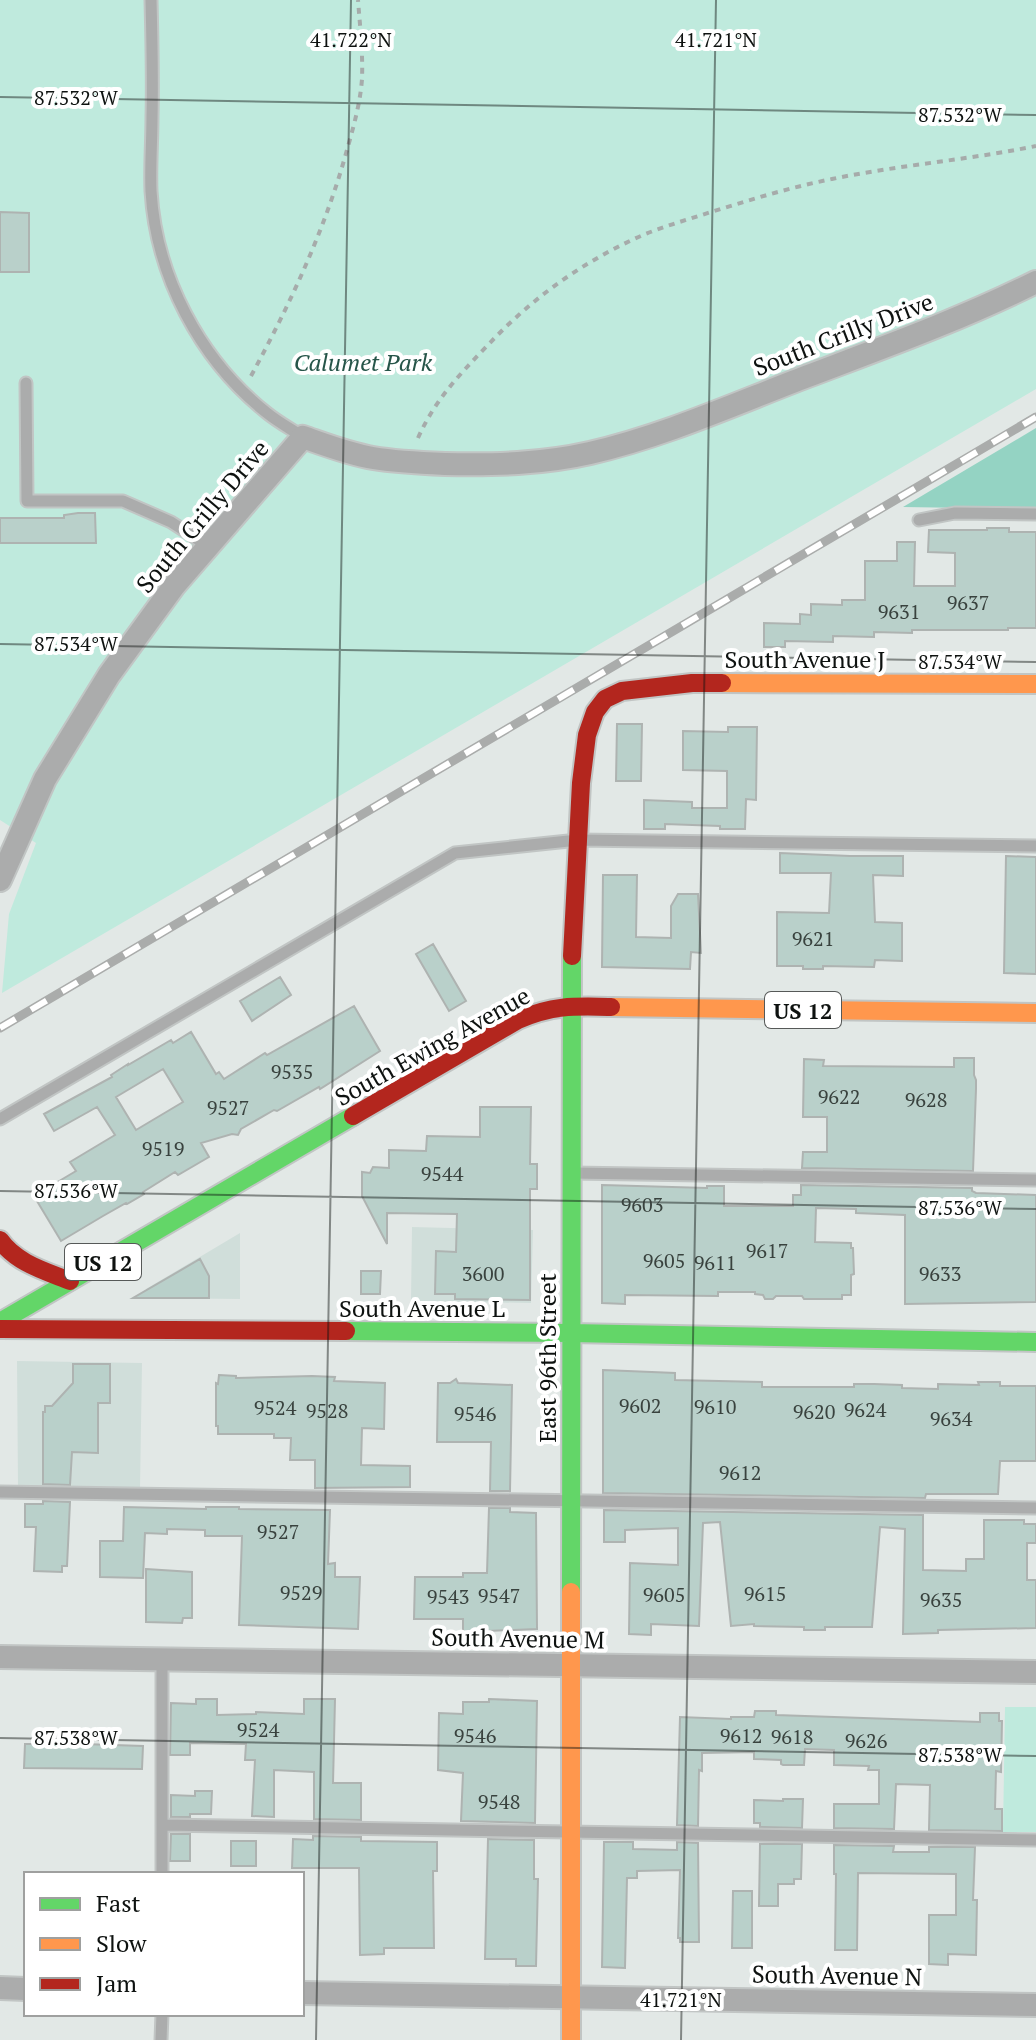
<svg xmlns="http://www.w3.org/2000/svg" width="1036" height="2040" font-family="'PT Serif',serif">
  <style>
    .built { fill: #d0deda }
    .green { fill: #bfeadd }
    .forest { fill: #94d3c3 }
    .building { fill: #b9d0ca; stroke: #aeb3b1; stroke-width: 2; fill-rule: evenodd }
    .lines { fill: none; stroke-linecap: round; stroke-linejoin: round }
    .lane-casing { stroke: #c1c5c4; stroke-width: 15 }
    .street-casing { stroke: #c1c5c4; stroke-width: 26 }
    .fast-casing { stroke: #c1c5c4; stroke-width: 22 }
    .slow-casing { stroke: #c1c5c4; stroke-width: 22 }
    .jam-casing { stroke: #c1c5c4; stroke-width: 22 }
    .path { stroke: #a6abaa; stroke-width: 4; stroke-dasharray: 6 6; stroke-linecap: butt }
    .lane { stroke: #abacac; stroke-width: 11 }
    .street { stroke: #abacac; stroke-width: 22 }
    .fast { stroke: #63d668; stroke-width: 18 }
    .slow { stroke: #ff974d; stroke-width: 18 }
    .jam { stroke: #b3261e; stroke-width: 18 }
    .rail-casing { stroke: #aaacab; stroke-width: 9 }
    .rail { stroke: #fff; stroke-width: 6; stroke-dasharray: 18; stroke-linecap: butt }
    .ticks { fill: none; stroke: #0e1210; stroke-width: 2; stroke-opacity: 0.45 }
    .labels { text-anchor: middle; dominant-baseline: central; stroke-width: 8; stroke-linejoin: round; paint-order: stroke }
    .number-label { font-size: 20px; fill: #39423e }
    .shield { fill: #fff; stroke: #565958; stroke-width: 2 }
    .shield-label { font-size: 22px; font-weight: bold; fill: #0e1210 }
    .street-label { font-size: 24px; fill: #0e1210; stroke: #fff }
    .park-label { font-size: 24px; font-style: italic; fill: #265549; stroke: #fff }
    .ticks-label { font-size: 20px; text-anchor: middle; fill: #0e1210; stroke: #fff; stroke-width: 8; stroke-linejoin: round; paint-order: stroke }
  </style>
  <rect width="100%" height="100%" fill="#e2e8e6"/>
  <path class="built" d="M412,1227l121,3 -2,73 -120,-2z
    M240,1233v66l-91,-1 -3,-9z
    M17,1361l125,2 -2,125 -122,-2z"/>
  <path class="green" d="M0,0h1036v389l-1034,604 7,-79 27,-71 -36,-23z
    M1005,1707h31v125h-33z"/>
  <path class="forest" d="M1036,428v81l-133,-2z"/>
  <path class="building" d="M0,212l29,1v59h-29z
    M78,513h17l1,30h-96v-25h64v-3z
    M987,528h22v4h27v96h-28v2h-96v3l-38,-1v5l-41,-1v6l-48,-1v6h-21v-24l36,1v-10l11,1v-11l31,1v-5h23v-39h32v-19h18l-1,44h41v-33l-27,-1 1,-22h58z
    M617,724h25l-1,57h-25z
    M728,727h29l-1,73 -10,-1 -1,30h-25v-3l-55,-2v5h-21v-29l48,2v6h35v-37l-44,-1v-39l45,1z
    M780,853l70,3h53v20l-30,-1 2,47 27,1v38l-27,-1 -1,7 -51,-1v3h-20v-3h-26v-54l52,1 2,-40h-51z
    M1006,856l30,1v117l-32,-1z
    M603,875h34l-1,62 35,1v-32l7,-12h20l3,59 -10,-1 -1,17 -88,-2z
    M433,944l33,57 -17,10 -33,-57z
    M280,977l11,18 -39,26 -12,-20z
    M354,1006l26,45 -60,38 -1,-2 -42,24 -3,-1 -33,19 -3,6 -6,-1 -31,9 8,14 -31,18 -3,-3 -32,20 1,2 -17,10 -1,-1 -23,13 -42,25 -27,-45 42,-25 -6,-9 45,-27 -18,-28 -43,24 -10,-17 68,-37 -1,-2 17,-11v1l43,-25 2,3 18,-11 25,42 3,-2 5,7 41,-26 2,2zM163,1069l20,33 -47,28 -20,-33z
    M954,1058h20v17l2,5v9l-3,82 -171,-3 1,-16h24v-35h-24l1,-58 20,1 -1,6 131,1z
    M480,1107h51l-1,57h7v25h-7v111l-75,-1v-5h-20l1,-43 20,1 1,-38 -70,-1v31l-25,-48v-24l8,1 3,-6 16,1v-18l37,1 1,-15 53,1z
    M602,1185l105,3v-2h17v20h69v-11h8v-10l171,3v3l4,2 60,2v107l-131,2v-89l-49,-2v-4l-40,-1 -1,34 36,1v5h2l1,26 -3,1v20h-9v4h-38l-2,-3h-26l-3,3h-8l-2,-4 -8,-1v-2h-37v4l-93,-1v9l-23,-1z
    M200,1259l9,17v22h-76z
    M361,1271h20l-1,23h-19z
    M73,1364h37v39h-12v50l-26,-1 -2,33 -27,-1v-72h2v-6h7l21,-23z
    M603,1370l72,3v7l87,2v5h92v-3h20l28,1v3l36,1v-5l41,1 -1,-3h22v4h36v75h-36l-2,33h-72l-1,4 -322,-5z
    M219,1375l17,1v2l76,-2 23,1 -1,4 51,2 -1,46 -22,-1 -1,37 49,1v21l-95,1v-28h-25l1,-22h-17v-4h-56v-8h-2v-43l2,1z
    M456,1379l2,4 54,2 -2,106h-20l1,-49h-54l1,-59h12z
    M43,1501l27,1 -3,64h-5v6l-28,-1 2,-44h-11v-23h18z
    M124,1507l82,2v-2h33v2l91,1 -2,54 7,-1v14h25l-2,52 -119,-4 3,-89h-37v-6l-38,-1v5l-22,-1 -2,45 -43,-1v-36h23z
    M489,1508h21v4l26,1 1,116 -74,3v-13h-49l1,-42h48v-4h24z
    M604,1510l319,5v55l43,1v-12h18v-39h40v4h12v19h-9v37h9v48l-98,2v3l-35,1 2,-105 -25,-2 -8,100h-47v3h-21v-3l-50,-1v-2l-23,2 -11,-104 -17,1 -4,103 -48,-2v11l-22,-1 1,-71 48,2v-37l-53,2v12h-21z
    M146,1569l46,3v46h-9l-1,5 -36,-1z
    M196,1699h21v16l39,-1v-2l48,2v-15h31l-2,84h28v37l-47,-1v-47l-40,-2v47l-22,-1 3,-56h-10l1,-16 -56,-1v12h-20l1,-52 25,1z
    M489,1699l48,2 -2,122 -74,-2 2,-48 -25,-3 1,-57 24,1v-12h26z
    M755,1711h21v4l204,7v-9h19v8h3l-1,51 -5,-1 -1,38h7v22l-73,-1 1,-45 -34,-1 -2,45 -60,-1v-24h45v-34h-11l1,-4 -35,-1v-15l-29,-1 -1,16h-21l-2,-1v-4l-27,-1v-7l-52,1v18l-3,-1 -1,56 -21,-1 3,-108 51,2v-2h23z
    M47,1739l5,4 91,3 -1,23 -118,-1 1,-24h17z
    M195,1791h17l-1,23h-21v3h-19v-22l24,1z
    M783,1799h20l-1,29 -42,-1v-4h-6v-23l29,1z
    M171,1834h19v27h-20z
    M313,1836l48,1v4l76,1v29h-4l1,77h-50v6l-24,1 -1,-87h-67l1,-29 20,1z
    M488,1839l46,1v39h4l-2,87h-20v-7h-31z
    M231,1841h25v25h-25z
    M604,1842h29v7l44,1v-8l21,1 1,99h-19v-4h-2l2,-68 -43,1v7h-10l-2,90 -23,-1z
    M760,1844h42l-1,35h-7v5h-16v22h-19z
    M834,1845l60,1 -1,6h36v-5h46l-2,53h4l-1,55 -28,-1v11l-19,-1v-49h27v-41l-98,-1 -1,77h-22l1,-76h-2z
    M733,1891h19v57h-20z"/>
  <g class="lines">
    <g class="lane-casing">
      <path id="lane" d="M151,0c1,39 2,78 1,117 0,24 -2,49 -1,74 5,85 49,169 116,222 11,9 24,16 36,24
        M26,383l1,118h96l48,21 37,24
        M919,520l36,-7 81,1
        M0,1119l455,-266 123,-13 458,6
        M572,1173l464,7
        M0,1492l1036,16
        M162,1825l874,15
        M162,1874v-215
        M161,2040l1,-26"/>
    </g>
    <g class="street-casing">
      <path id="street" d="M0,880l45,-101 64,-104 65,-89 129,-149c23,8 46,17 70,21 24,4 48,5 72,6 49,1 97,0 145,-11 70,-16 138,-46 205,-72 81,-31 163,-60 241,-99
        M0,1657l1036,15
        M0,1988l26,1
        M302,1993l734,12"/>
    </g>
    <g class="fast-casing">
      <path id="fast" d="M0,1322l353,-206
        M346,1331l225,2 465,9
        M571,1592l1,-636"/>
    </g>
    <g class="slow-casing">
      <path id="slow" d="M722,683l314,1
        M611,1007l425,6
        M571,1592v448"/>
    </g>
    <g class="jam-casing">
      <path id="jam" d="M572,956l9,-173 6,-48 8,-23 10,-13 17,-8 70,-8h30
        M353,1116l165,-96c35,-15 56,-14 93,-13
        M0,1240c16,23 45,31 70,41
        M0,1329l346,2"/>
    </g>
    <path class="path" d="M251,376c38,-70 72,-142 94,-219 7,-25 15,-51 17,-78 1,-26 -2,-53 -4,-79
      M418,438c17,-38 41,-63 69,-92 42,-45 91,-81 147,-107 26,-12 53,-19 80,-28 39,-12 78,-24 118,-32 67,-14 136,-19 204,-33"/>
    <use href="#lane" class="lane"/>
    <use href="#street" class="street"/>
    <use href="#fast" class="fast"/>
    <use href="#slow" class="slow"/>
    <use href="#jam" class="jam"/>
    <g class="rail-casing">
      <path id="rail" d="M0,1028l1036,-611"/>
    </g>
    <use href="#rail" class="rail"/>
  </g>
  <path class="ticks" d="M0,97l1036,18M0,644l1036,18M0,1191l1036,18M0,1738l1036,18M316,2040l35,-2040M681,2040l35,-2040"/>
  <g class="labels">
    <g class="number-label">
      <text x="968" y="602">9637</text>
      <text x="899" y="611">9631</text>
      <text x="813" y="938">9621</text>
      <text x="292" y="1071">9535</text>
      <text x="839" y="1096">9622</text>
      <text x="926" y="1099">9628</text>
      <text x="228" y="1107">9527</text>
      <text x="163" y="1148">9519</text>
      <text x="442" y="1173">9544</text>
      <text x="642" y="1204">9603</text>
      <text x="767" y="1250">9617</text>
      <text x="664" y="1260">9605</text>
      <text x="715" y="1262">9611</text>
      <text x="483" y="1273">3600</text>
      <text x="940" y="1273">9633</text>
      <text x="640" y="1405">9602</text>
      <text x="715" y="1406">9610</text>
      <text x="275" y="1407">9524</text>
      <text x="865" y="1409">9624</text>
      <text x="327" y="1410">9528</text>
      <text x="814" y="1411">9620</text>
      <text x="475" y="1413">9546</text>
      <text x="951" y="1418">9634</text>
      <text x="740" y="1472">9612</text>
      <text x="278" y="1531">9527</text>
      <text x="301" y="1592">9529</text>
      <text x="765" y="1593">9615</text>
      <text x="664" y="1594">9605</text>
      <text x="499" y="1595">9547</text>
      <text x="448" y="1596">9543</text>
      <text x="941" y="1599">9635</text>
      <text x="258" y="1729">9524</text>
      <text x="475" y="1735">9546</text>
      <text x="741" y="1735">9612</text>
      <text x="792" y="1736">9618</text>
      <text x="866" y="1740">9626</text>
      <text x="499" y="1801">9548</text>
    </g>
    <g class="shield">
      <rect x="765" y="992" width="76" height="36" rx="6"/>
      <rect x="65" y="1244" width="76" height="36" rx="6"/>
    </g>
    <g class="shield-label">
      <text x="803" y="1010">US 12</text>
      <text x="103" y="1262">US 12</text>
    </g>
    <g class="street-label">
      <text transform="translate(843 334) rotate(-21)">South Crilly Drive</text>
      <text transform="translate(202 516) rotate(-50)">South Crilly Drive</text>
      <text x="805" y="659">South Avenue J</text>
      <text transform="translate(432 1046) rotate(-29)">South Ewing Avenue</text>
      <text x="422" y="1308">South Avenue L</text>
      <text transform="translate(547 1358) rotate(-90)">East 96th Street</text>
      <text transform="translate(518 1638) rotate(1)">South Avenue M</text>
      <text transform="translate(837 1975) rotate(1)">South Avenue N</text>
    </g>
    <g class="park-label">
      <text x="363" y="362">Calumet Park</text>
    </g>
  </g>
  <g class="ticks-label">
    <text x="351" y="47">41.722°N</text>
    <text x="716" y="47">41.721°N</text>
    <text x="76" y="105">87.532°W</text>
    <text x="960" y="122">87.532°W</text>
    <text x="76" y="651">87.534°W</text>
    <text x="960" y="669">87.534°W</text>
    <text x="76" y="1198">87.536°W</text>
    <text x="960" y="1215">87.536°W</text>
    <text x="76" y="1745">87.538°W</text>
    <text x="960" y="1762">87.538°W</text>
    <text x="681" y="2007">41.721°N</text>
  </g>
  <rect x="24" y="1872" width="280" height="144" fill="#ffffff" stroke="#9fa09f" stroke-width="2"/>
  <rect x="40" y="1898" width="40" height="12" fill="#63d668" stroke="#9fa09f" stroke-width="2"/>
  <text x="96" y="1912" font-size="24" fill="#0e1210">Fast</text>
  <rect x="40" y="1938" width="40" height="12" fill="#ff974d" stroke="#9fa09f" stroke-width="2"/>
  <text x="96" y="1952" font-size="24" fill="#0e1210">Slow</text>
  <rect x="40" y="1978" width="40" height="12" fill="#b3261e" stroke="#9fa09f" stroke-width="2"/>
  <text x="96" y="1992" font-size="24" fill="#0e1210">Jam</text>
</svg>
